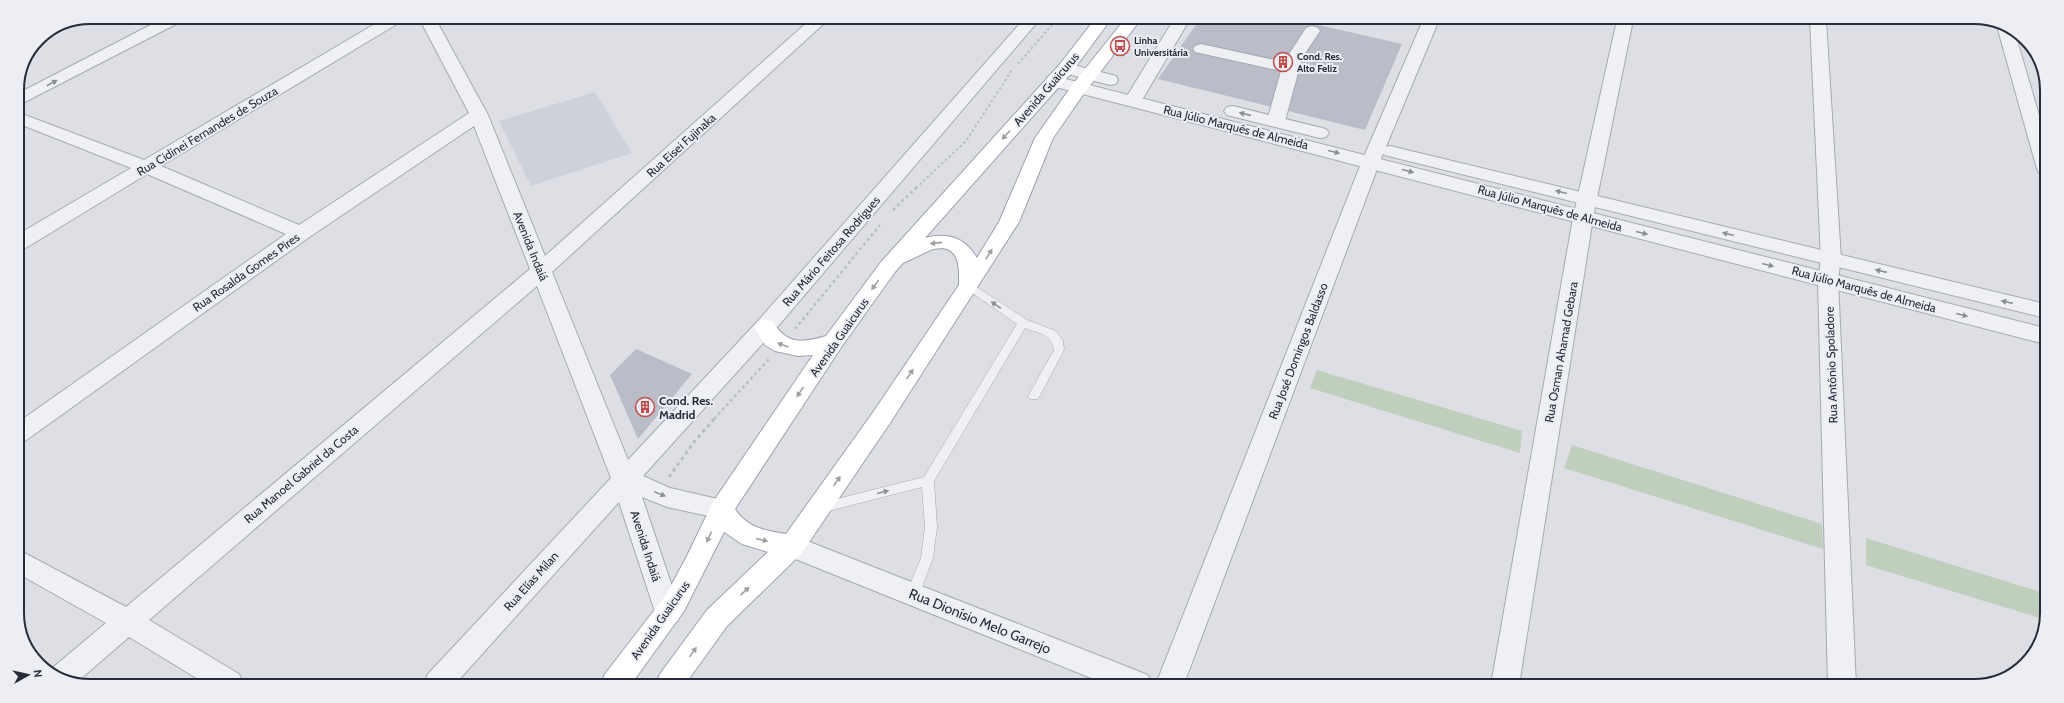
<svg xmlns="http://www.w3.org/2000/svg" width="2064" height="703" font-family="Cabin,sans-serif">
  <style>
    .built { fill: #cfd1da }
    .green { fill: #c0cebe }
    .building { fill: #babdc7 }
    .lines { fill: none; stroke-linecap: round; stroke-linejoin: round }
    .service-casing { stroke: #a7a9b2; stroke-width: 1 }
    .minor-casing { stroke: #a7a9b2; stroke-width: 2 }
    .tertiary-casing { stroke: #a7a9b2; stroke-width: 2 }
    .primary-casing { stroke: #9da2b0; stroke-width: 2 }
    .path-far2 { stroke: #bbbdc4; stroke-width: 2; stroke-dasharray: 2.5 2.5; stroke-linecap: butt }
    .path-far1 { stroke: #bbbdc4; stroke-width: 2.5; stroke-dasharray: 3 3; stroke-linecap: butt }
    .path { stroke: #bbbdc4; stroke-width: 3; stroke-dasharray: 3.5 3.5; stroke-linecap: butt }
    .service { fill: #eff0f4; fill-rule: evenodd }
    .minor { fill: #eff0f4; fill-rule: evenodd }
    .tertiary { fill: #eff0f4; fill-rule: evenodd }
    .primary { fill: #fff; fill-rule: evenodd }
    .oneway { fill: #8c8e97 }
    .oneway2 { fill: #9ea0a6 }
    .labels { text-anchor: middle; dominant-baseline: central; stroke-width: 4; stroke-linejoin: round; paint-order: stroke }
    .far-poi-label { font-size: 10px; font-weight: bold; fill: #282c3a; stroke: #eceef3; text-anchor: start }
    .street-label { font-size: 12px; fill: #282c3a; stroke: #eceef3 }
    .poi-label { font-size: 12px; font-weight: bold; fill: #282c3a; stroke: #eceef3; text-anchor: start }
    .near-street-label { font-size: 14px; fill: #282c3a; stroke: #eceef3 }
    .rim { fill: none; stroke: #282c3a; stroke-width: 2 }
  </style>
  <rect width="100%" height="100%" fill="#dddfe5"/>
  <path class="built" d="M595,92l37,61 -101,33 -32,-65z"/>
  <path class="green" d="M1317,370l205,61 -2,22 -210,-65z
    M1572,445l250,79 1,25 -259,-81z
    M1866,538l178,55 -1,26 -177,-54z"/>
  <path class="building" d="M1200,19h92l110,25 -37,86 -207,-51z
    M636,349l56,25 -54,65 -28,-64z"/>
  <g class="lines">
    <g class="service-casing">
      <path id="service" d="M969,282l58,38 29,11 7,10 1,9 -26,49h-8l-2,-3 26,-46c-2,-16 -16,-17 -29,-22l-91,153 3,46 -4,31 -15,40 -5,2 -5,-2 -2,-4 15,-36 4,-31 -3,-40 -101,26 -4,-1 -2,-4 2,-4 4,-1 103,-26 93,-153 -52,-36 -1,-2z"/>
    </g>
    <g class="minor-casing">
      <path id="minor" d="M385,18h19l-2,3 -241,145 138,59 170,-112 -50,-95h16l53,97 57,141 267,-238h18l-278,254 76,188 129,-138 267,-303h16l-267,313 -130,144 27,12 61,14 3,7 -3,7 -9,3 -55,-12 -25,-10 39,116 -3,8 -10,4 -10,-4 -39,-119 -163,181h-32l4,-9 183,-196 -74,-192 -388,334 90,54 4,9 -40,-1 -74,-45 -52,45h-11l-16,-11 1,-2 55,-46 -89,-50v-24l109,58 404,-338 -56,-143 -166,112 -283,203 -8,3v-21l269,-189 -139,-60 -123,75 -7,1v-15l114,-67 -114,-45v-11l127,48z
        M1174,19h16l-51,86 -6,1 -6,-1 -3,-4z
        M1423,20h16l-59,141 -196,523h-28l206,-523z
        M1617,20h16l-40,198 -74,467h-28l82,-467z
        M1810,20h16l15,239 -3,21 18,406h-28l-10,-406 3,-21z
        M1999,23l16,10 31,106v36l-7,-2 -2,-4 -40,-143z
        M1312,26l6,2 2,3 -18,27 -17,63 -3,4 -6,1 -6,-1 -3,-4 14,-50 -86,-19 -2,-3 2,-3 6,-2 83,18 22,-34z
        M792,535l356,140 4,9h-46l-323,-130 -4,-8 4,-8z"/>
    </g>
    <g class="tertiary-casing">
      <path id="tertiary" d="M166,17h20l-2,3 -167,86v-12z
        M1066,63l50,13 2,4 -2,4 -6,1 -50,-13 -2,-4 2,-4z
        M1054,76l991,252v16l-997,-259 -2,-4 2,-4z
        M1233,106l93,23 3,4 -3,4 -6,1 -93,-23 -3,-4 3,-4z
        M1390,146l655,158v14l-661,-163 -3,-4 3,-4z"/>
    </g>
    <g class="primary-casing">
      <path id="primary" d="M1095,19h16l-39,53 -147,166c22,-6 40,-1 52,20l22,-36 36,-84 38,-54 52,-65h16l-56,73 -32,46 -34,84 -129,201 -89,131 -74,72 -41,57h-30l4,-9 47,-64 61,-58 -26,-8 -18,-12 -40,79 -52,72h-31l4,-9 61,-79 20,-37 27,-56 100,-147 -15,1 -23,-5 -10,-6 -11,-18 3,-5 8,-3 8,3c14,23 29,21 53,14l55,-74 179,-198zM943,248c18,3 16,23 16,37l-85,126 -88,123c-20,-3 -39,-6 -51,-25l107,-163 53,-74 8,-9 30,-14z"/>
    </g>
    <path class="path-far2" d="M1018,64l39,-45
      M916,188l50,-47 46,-71"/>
    <path class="path-far1" d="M893,210l24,-23
      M795,329l85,-104
      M714,419l55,-60"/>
    <path class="path" d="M669,477l25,-35 21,-24"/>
    <use href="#service" class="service"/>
    <use href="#minor" class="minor"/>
    <use href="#tertiary" class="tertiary"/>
    <use href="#primary" class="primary"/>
  </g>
  <defs><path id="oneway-solid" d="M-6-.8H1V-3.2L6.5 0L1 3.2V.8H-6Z"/></defs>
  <g class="oneway">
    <use href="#oneway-solid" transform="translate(52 83) rotate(-28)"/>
    <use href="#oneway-solid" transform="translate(1245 114) rotate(-167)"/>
    <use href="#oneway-solid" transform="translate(1334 152) rotate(14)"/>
    <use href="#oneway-solid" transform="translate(1408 171) rotate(15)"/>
    <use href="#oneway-solid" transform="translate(1561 192) rotate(-166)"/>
    <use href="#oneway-solid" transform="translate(1642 233) rotate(14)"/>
    <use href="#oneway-solid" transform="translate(1728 234) rotate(-166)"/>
    <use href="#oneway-solid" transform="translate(1768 265) rotate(14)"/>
    <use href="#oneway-solid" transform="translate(1881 271) rotate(-167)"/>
    <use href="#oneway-solid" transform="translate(2007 302) rotate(-167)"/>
    <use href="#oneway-solid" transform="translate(996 305) rotate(-146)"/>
    <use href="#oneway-solid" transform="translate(1962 315) rotate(15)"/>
    <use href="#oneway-solid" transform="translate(883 492) rotate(-14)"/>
    <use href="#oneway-solid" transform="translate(660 494) rotate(22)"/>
  </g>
  <g class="oneway2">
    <use href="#oneway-solid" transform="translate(1006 135) rotate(132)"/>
    <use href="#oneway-solid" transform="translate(936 243) rotate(174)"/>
    <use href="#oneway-solid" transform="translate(989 254) rotate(-58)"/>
    <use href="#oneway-solid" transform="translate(875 285) rotate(126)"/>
    <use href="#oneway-solid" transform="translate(783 345) rotate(-160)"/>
    <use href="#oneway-solid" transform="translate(910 374) rotate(-56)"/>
    <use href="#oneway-solid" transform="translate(800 392) rotate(124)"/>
    <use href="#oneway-solid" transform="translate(837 481) rotate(-55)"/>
    <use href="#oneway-solid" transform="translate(709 537) rotate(114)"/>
    <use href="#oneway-solid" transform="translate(762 540) rotate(13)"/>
    <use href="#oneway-solid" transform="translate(745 591) rotate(-44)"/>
    <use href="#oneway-solid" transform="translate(693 652) rotate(-54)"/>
  </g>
  <defs>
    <g id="bus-ring" transform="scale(1)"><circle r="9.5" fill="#eceef3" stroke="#c04c4c" stroke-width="1.5"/><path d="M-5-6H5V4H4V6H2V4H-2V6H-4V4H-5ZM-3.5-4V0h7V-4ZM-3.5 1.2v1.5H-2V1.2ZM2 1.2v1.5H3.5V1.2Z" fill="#c04c4c"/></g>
    <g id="building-ring" transform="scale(1)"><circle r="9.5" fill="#eceef3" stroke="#c04c4c" stroke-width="1.5"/><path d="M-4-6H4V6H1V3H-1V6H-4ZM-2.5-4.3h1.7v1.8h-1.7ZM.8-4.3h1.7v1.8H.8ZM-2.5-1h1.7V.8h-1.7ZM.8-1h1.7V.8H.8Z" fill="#c04c4c"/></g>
  </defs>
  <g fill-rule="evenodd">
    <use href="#bus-ring" x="1120" y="46"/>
    <use href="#building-ring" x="1283" y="62"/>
    <use href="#building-ring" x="645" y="407"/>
  </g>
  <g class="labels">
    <g class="far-poi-label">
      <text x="1134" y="40">Linha<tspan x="1134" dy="12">Universitária</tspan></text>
      <text x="1297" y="56">Cond. Res.<tspan x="1297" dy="12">Alto Feliz</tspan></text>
    </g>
    <g class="street-label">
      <text transform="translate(1046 89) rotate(-49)">Avenida Guaicurus</text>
      <text transform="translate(1236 127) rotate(14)">Rua Júlio Marquês de Almeida</text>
      <text transform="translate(207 131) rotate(-31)">Rua Cidinei Fernandes de Souza</text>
      <text transform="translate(681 145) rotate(-42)">Rua Eisei Fujinaka</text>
      <text transform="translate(1550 208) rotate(15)">Rua Júlio Marquês de Almeida</text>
      <text transform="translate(531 246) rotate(68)">Avenida Indaiá</text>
      <text transform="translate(831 251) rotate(-49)">Rua Mário Feitosa Rodrigues</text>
      <text transform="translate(246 272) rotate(-35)">Rua Rosalda Gomes Pires</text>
      <text transform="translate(1864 289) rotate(15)">Rua Júlio Marquês de Almeida</text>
      <text transform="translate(839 337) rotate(-55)">Avenida Guaicurus</text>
      <text transform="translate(1298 351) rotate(-69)">Rua José Domingos Baldasso</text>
      <text transform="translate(1561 352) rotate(-80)">Rua Osman Ahamad Gebara</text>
      <text transform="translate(1831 365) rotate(-92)">Rua Antônio Spoladore</text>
      <text transform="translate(301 474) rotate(-40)">Rua Manoel Gabriel da Costa</text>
      <text transform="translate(646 546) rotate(72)">Avenida Indaiá</text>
      <text transform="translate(531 581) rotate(-48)">Rua Elías Milan</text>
      <text transform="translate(660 620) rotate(-55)">Avenida Guaicurus</text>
    </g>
    <g class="poi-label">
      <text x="659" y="400">Cond. Res.<tspan x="659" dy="14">Madrid</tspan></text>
    </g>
    <g class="near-street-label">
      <text transform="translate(980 621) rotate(22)">Rua Dionísio Melo Garrejo</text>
    </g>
  </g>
  <path d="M0 0H2064V703H0ZM90 24H1974A66 66 0 0 1 2040 90V613A66 66 0 0 1 1974 679H90A66 66 0 0 1 24 613V90A66 66 0 0 1 90 24Z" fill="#eceef3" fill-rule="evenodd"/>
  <path class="rim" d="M90 24H1974A66 66 0 0 1 2040 90V613A66 66 0 0 1 1974 679H90A66 66 0 0 1 24 613V90A66 66 0 0 1 90 24Z"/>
  <g transform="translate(28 675) rotate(82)" stroke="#eceef3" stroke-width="3" paint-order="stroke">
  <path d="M0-3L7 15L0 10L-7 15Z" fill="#282c3a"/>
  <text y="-6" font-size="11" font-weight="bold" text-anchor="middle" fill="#282c3a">N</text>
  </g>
</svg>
